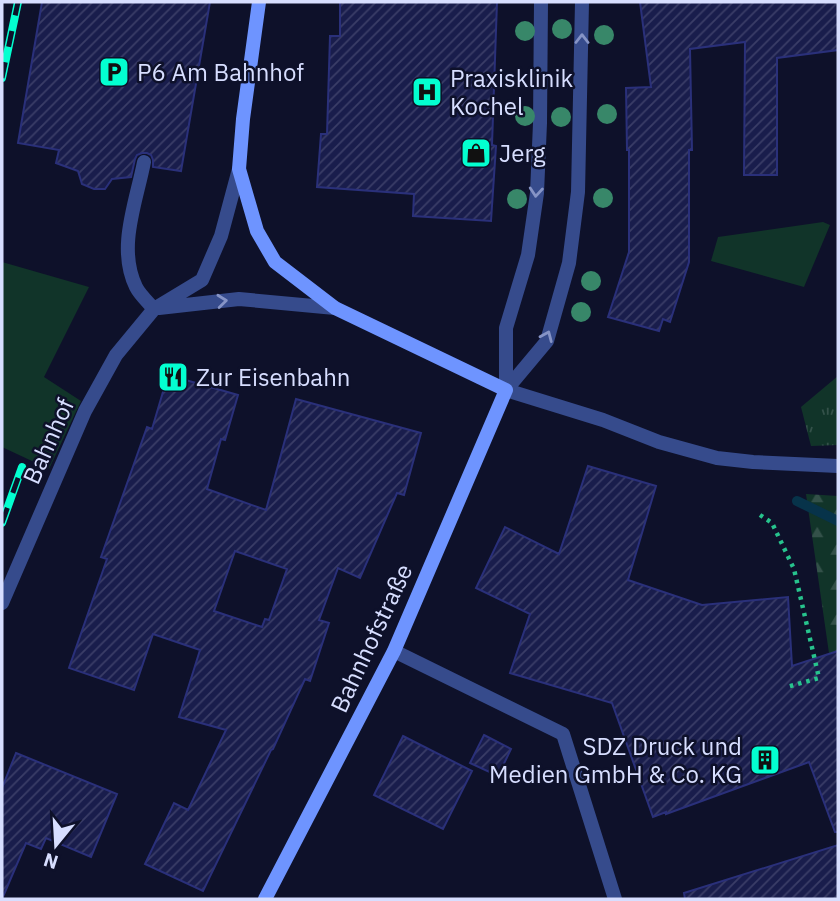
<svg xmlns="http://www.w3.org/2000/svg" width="840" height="901" font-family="'IBM Plex Sans',sans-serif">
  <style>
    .green { fill: #113429 }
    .forest { fill: url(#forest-firs) }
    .park { fill: url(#park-tufts) }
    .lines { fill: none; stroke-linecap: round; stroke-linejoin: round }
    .stream { stroke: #07334a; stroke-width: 10 }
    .building { fill: url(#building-hatch); stroke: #2a307a; stroke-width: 2; fill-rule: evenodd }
    .path { stroke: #27c38d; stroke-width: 4.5; stroke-dasharray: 3.5 5; stroke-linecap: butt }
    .service { stroke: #364b8c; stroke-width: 14 }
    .minor { stroke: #364b8c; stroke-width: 14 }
    .secondary { stroke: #6e94ff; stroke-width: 14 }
    .rail-casing { stroke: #03ffd0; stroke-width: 8 }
    .rail { stroke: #0e112a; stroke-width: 5; stroke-dasharray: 16; stroke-linecap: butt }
    .tree { fill: #388769 }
    .oneway { stroke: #8694c6 }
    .labels { text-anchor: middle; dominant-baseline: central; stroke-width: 5; stroke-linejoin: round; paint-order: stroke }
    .poi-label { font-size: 24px; fill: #d7deff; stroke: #0e112a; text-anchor: start }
    .street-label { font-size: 24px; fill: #d7deff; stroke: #0e112a }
  </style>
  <defs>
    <pattern id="forest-firs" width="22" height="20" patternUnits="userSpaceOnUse" patternTransform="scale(1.75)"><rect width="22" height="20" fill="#113429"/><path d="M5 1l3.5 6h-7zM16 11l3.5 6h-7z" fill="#335149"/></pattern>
    <pattern id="park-tufts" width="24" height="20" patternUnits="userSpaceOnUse" patternTransform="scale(1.75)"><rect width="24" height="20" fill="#113429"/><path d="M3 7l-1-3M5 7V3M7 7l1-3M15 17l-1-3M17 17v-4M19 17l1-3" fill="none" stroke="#335149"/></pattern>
    <pattern id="building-hatch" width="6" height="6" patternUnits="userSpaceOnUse" patternTransform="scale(1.75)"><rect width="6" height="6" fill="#191d4c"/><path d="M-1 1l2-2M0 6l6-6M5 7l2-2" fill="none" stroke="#3a3d67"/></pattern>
  </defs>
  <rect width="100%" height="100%" fill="#0e112a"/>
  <path class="green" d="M823,222l7,3 -26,62 -93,-26 7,-24z
    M2,262l87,25 -45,90 37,24 -32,68 -47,-22z"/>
  <path class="forest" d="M806,494l32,2v155l-9,2z"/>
  <path class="park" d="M838,376v69l-27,1 -10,-39z"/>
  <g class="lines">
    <path class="stream" d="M797,501l41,20"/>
  </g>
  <path class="building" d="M42,2h168l-29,169 -28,-4v-7l-2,-5 -4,-2h-5l-5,2 -2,4 -4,18 -19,2 -7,10h-11l-12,-5 -4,-13 -22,-8 3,-13 -41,-7z
    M340,2h157l-5,143 4,1 -5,75 -78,-5 1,-22 -97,-7 4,-53h6l3,-98h10z
    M640,2h198v48l-61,8v117h-33l1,-133 -55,7 2,101h-3v112l-19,60 -7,-3 -4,12 -51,-14 21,-65v-102h-2l-1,-62 25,-1z
    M168,375l70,20 -13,45 -4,-1 -14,50 59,21 30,-111 125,34 -17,62 -7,-2 -37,85 -22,-10 -19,52 10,3 -19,58 -5,-2 -32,70 -2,1 -68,141 -58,-27 29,-61 14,7 38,-80 -47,-13 21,-67 -47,-16 -19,56 -65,-22 38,-109 -6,-2 46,-130 5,2zM235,551l52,18 -18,51 -4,-1 -3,8 -48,-16z
    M588,466l68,20 -28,94 74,25 86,-8 4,69 46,-15v181h-3l-26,-70 -143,52v-2l-13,5 -41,-114 -102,-30 20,-59 -54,-26 29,-61 54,27z
    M484,735l27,14 -13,27 -28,-13z
    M403,736l69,35 -29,58 -69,-34z
    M16,753l101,41 -26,63 -45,-19 -5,11 -15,-6 -24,56v-111z
    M838,845v54h-153l-1,-6z"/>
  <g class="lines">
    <path class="path" d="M760,515l12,8 22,46 25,109 -32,9"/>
    <path class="service" d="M144,162c-8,41 -27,86 -8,125 4,8 12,15 18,22
      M159,308l80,-9 96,9
      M2,603l83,-192 31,-56 38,-46 48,-29 19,-44 18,-67
      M394,651l169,83 52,165"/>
    <path class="minor" d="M506,390l41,-49 22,-78 9,-71 4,-190
      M506,390v-62l22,-73 9,-62 3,-70 1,-121
      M506,390l97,30 56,22 58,16 36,4 85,4"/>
    <path class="secondary" d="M259,2l-16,117 -4,50 18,62 18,31 60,46 171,82 -112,261 -129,248"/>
    <g class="rail-casing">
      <path id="rail" d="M2,78l16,-76
        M2,523l20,-56"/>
    </g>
    <use href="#rail" class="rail"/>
  </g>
  <g class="tree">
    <circle cx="562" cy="29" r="10"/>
    <circle cx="525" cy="31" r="10"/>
    <circle cx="604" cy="35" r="10"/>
    <circle cx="607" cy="114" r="10"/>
    <circle cx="525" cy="116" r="10"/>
    <circle cx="561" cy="117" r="10"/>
    <circle cx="603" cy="198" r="10"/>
    <circle cx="517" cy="199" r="10"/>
    <circle cx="591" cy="281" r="10"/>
    <circle cx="581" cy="312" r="10"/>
  </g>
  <defs><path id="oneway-chevron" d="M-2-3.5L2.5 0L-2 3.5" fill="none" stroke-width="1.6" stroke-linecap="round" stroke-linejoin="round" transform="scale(1.75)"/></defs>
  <g class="oneway">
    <use href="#oneway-chevron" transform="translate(582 39) rotate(-90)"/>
    <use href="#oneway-chevron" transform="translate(536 192) rotate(95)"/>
    <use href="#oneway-chevron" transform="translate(222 301) rotate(-6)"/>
    <use href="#oneway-chevron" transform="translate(547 336) rotate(-67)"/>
  </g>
  <defs>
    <g id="parking-square" transform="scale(1.575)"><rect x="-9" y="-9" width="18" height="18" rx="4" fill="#03ffd0" stroke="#0e112a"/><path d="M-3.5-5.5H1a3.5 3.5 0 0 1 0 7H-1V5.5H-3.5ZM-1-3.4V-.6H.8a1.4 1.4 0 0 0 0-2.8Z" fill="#111"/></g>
    <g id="hospital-square" transform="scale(1.575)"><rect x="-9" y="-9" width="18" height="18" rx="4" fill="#03ffd0" stroke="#0e112a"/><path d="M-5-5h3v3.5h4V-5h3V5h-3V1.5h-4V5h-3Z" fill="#111"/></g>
    <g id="shop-square" transform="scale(1.575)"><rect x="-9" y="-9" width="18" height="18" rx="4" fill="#03ffd0" stroke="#0e112a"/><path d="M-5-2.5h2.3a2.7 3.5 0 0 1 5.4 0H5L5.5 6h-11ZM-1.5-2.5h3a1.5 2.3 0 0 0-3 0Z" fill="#111"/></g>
    <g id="restaurant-square" transform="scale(1.575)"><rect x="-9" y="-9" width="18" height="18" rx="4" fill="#03ffd0" stroke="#0e112a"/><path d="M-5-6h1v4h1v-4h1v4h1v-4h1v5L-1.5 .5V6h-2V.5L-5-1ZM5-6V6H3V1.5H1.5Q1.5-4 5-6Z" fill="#111"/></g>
    <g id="building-square" transform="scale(1.575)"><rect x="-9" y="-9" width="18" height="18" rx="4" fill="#03ffd0" stroke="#0e112a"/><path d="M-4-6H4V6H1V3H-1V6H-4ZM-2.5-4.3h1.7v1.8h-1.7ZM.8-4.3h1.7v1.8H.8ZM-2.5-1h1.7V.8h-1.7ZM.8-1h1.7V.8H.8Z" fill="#111"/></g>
  </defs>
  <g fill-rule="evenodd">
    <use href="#parking-square" x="114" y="72"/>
    <use href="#hospital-square" x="427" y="92"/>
    <use href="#shop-square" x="476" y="153"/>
    <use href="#restaurant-square" x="173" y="377"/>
    <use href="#building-square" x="765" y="760"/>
  </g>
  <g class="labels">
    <g class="poi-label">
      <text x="137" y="72">P6 Am Bahnhof</text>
      <text x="450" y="78">Praxisklinik<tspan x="450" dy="28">Kochel</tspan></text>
      <text x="499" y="153">Jerg</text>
      <text x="196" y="377">Zur Eisenbahn</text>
      <text x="742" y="746" text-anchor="end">SDZ Druck und<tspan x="742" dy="28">Medien GmbH &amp; Co. KG</tspan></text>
    </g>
    <g class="street-label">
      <text transform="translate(48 441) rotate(-66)">Bahnhof</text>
      <text transform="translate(371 638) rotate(-65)">Bahnhofstraße</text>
    </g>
  </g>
  <rect width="840" height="901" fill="none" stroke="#d7deff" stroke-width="7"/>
  <g transform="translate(56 845) rotate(198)" stroke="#0e112a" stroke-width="5" paint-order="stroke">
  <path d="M0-5L12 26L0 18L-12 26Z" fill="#d7deff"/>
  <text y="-10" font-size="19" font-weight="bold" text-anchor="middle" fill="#d7deff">N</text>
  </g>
</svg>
